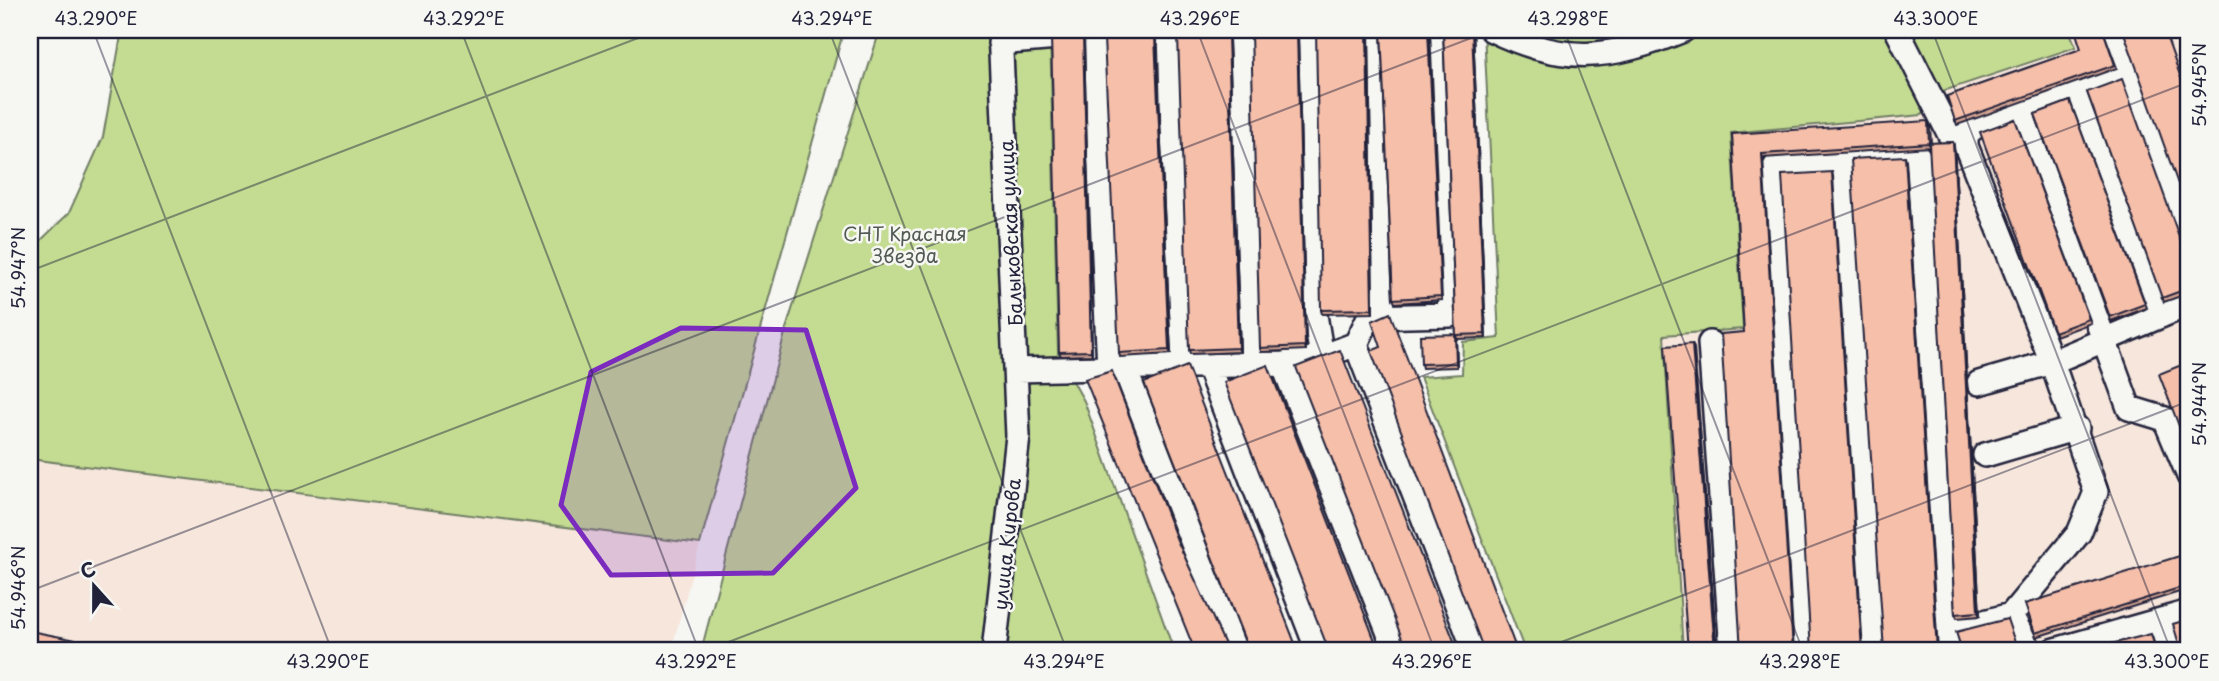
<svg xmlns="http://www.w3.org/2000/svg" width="2219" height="681" font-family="'Playpen Sans',sans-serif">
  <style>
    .built { fill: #f6e6dc }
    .green { fill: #c3dc92; stroke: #727f66; stroke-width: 2 }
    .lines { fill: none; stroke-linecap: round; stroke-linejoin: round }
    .minor-casing { stroke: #22223b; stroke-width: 28 }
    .minor { stroke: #f6f6f2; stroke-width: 23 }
    .wall { fill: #d4a492; stroke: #22223b; stroke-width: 2 }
    .shaded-wall { fill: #ac8677; stroke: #22223b; stroke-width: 2 }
    .building { fill: #f6bfaa; stroke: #22223b; stroke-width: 2 }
    .marked { fill: #7b2cbf; fill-opacity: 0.2; stroke: #7b2cbf; stroke-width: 5; stroke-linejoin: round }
    .ticks { fill: none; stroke: #22223b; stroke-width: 2; stroke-opacity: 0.45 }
    .labels { text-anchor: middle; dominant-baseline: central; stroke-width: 5; stroke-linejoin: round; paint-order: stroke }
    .park-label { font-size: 19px; fill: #525a55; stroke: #f6f6f2 }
    .street-label { font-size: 19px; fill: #22223b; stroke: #f6f6f2 }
    .neatline { fill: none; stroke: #22223b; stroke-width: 2.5 }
    .ticks-label { font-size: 18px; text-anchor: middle; fill: #22223b }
  </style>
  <rect width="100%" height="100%" fill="#f6f6f2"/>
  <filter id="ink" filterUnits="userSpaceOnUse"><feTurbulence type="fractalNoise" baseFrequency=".0143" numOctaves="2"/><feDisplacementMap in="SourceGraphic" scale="14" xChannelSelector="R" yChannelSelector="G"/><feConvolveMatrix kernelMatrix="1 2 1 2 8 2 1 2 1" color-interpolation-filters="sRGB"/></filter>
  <g filter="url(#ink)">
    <path class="built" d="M2069,30h120v621h-506l-19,-316 79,-6 -12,-197 191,-17 24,-25 129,-42z
      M30,459l670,85 -29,107h-641z"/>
    <path class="green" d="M122,30h718l3,3 -143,511 -670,-85v-208l39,-38 34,-76z
      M880,30h170l8,325 26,46 90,250h-473l85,-322z
      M1484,30h585l7,17 -130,43 -24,25 -191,18 12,196 -79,6 19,316h-158l-105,-274 42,-3 1,-32 36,-4z"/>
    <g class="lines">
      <g class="minor-casing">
        <path id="minor" d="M1240,30l9,333
          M1308,30l6,279 8,48
          M1374,30l9,287
          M1492,30c72,35 118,30 191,0
          M1897,30l53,105h16
          M2114,30l75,219
          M1170,32l10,334
          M1094,35l15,334
          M1000,43l94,-8 127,-5
          M2077,90l84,226
          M2020,110l109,298 36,11 24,57
          M1841,162l31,489
          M1710,343l22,308
          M1356,344l13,-27 81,-2 -11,-285
          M1283,364l113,287
          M1208,366l110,285
          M1125,369l110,282
          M1016,370l267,-6 39,-7 34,-13 119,307
          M1979,383l73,-21 137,-58
          M1985,455l92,-27
          M2011,615l68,-82 17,-41 -44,-130 -86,-216v-11l7,-7 155,-58
          M2160,621l10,30
          M1946,632l65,-17 19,36
          M994,651l24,-215 -18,-406
          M1806,651l-31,-484 143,-11 32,495
          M2052,651l137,-39"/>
      </g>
      <use href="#minor" class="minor"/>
    </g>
    <path class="wall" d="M1381,30l61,270 -47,3 -2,-4z
      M1443,30h30l13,308 -29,1 -1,-4z
      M2103,30l14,38 -160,57 -10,-29 134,-47z
      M1369,33l4,280 -51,1 -1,-4z
      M1298,35l8,315 -45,2 -1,-4z
      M1228,36l1,4 11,312 -50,2 -1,-4z
      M1084,39l8,316 -31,1 -2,-4z
      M1156,40l15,314 -51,3 -1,-4z
      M2087,92l102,172v29l-25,9z
      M2070,101l77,207 -36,13 -76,-207z
      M2015,119l76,204 -35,13 -74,-200z
      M1930,125l1,18 22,-1 1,4 26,470 -23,2 -2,-4 -25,-467 -167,11 -19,174 -12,-198z
      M1456,338l1,29 -35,1 -1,-4z
      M2189,563v26l-153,48 -11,-33z"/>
    <path class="shaded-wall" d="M1367,30l2,3 4,280 -1,-4z
      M1428,30h2l12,270 -1,-4z
      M1472,30h1l13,308 -1,-4z
      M1297,31l1,4 8,315 -1,-4z
      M1083,35l1,4 8,316 -1,-4z
      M1155,36l1,4 15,314 -2,-4z
      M1228,36l1,4 11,312 -2,-4z
      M1953,142l1,4 26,470 -2,-4z
      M1762,154l1,4 31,493h-1z
      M1905,156l1,4 32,491h-1z
      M1832,172l1,4 30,475h-1z
      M1455,334l1,4 1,29 -1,-4z
      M1692,344l2,4 23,303h-2z"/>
    <path class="building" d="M1316,30h51l5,279 -51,1z
      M1381,30h47l13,266 -48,3z
      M1443,30h29l13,304 -29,1z
      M2075,30h28l12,35 -160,56 -8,-25 134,-47z
      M2123,30h41l25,71v114z
      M1297,31l8,315 -45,2 -9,-315z
      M1083,35l8,316 -32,1 -8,-316z
      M1155,36l14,314 -50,3 -15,-315z
      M1228,36l10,312 -49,2 -11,-313z
      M2122,79l67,185v24l-27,10 -75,-206z
      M2070,101l75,203 -35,13 -75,-203z
      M2015,119l74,200 -35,13 -74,-200z
      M1928,121l1,22 24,-1 25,470 -23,2 -26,-471 -167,11 31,497h-52l-20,-317 23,-2 -12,-198z
      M1905,156l32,495h-53l-33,-492z
      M1832,172l30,479h-51l-29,-476z
      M1390,313l127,338h-33l-113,-300 10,-4 -9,-26z
      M1455,334l1,29 -35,1 -1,-29z
      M1692,344l23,307h-27l-23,-305z
      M1340,350l118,301h-51l-111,-284z
      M2189,362v90l-30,-78z
      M1268,365l111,286h-50l-105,-269z
      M1187,366l111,285h-49l-105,-268z
      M1112,371l65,169 51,111h-33l-110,-272z
      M2186,554l3,9v22l-154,48 -10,-29z
      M2007,619l11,32h-56l-6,-19z
      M2189,619v32h-8l-8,-27z
      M30,631l67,13 -2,7h-65z
      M2151,634l5,17h-47l-2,-6z
      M2087,646l2,5h-20z"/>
  </g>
  <path class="marked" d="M681,328l125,2 50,158 -83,85 -162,2 -50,-70 30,-133z"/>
  <path class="ticks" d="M93,30l239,621M461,30l238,621M829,30l238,621M1197,30l238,621M1564,30l239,621M1932,30l239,621M30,271l629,-241M30,591l1462,-561M705,651l1484,-569M1538,651l651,-250"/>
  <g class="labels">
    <g class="park-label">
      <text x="905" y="233">СНТ Красная<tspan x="905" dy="22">Звезда</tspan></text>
    </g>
    <g class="street-label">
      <text transform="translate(1010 233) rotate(-93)">Балыковская улица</text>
      <text transform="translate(1006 544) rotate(-84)">улица Кирова</text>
    </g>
  </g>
  <rect width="2219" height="681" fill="none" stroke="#f6f6f2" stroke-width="77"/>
  <g transform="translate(94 586) rotate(339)" stroke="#f6f6f2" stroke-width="5" paint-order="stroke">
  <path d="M0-5L12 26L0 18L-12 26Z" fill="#22223b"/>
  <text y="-10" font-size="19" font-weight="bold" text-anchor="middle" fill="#22223b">С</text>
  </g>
  <rect x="38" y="38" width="2142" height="604" class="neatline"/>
  <g class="ticks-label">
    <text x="96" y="25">43.290°E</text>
    <text x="464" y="25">43.292°E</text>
    <text x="832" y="25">43.294°E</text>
    <text x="1200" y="25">43.296°E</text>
    <text x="1568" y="25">43.298°E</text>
    <text x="1936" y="25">43.300°E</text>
    <text transform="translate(2200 85) rotate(-90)" y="6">54.945°N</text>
    <text transform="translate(19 268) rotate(-90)" y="6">54.947°N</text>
    <text transform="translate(2200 404) rotate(-90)" y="6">54.944°N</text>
    <text transform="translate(19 588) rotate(-90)" y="6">54.946°N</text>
    <text x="328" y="668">43.290°E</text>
    <text x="696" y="668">43.292°E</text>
    <text x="1064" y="668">43.294°E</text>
    <text x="1432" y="668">43.296°E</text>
    <text x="1800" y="668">43.298°E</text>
    <text x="2167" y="668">43.300°E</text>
  </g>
</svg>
